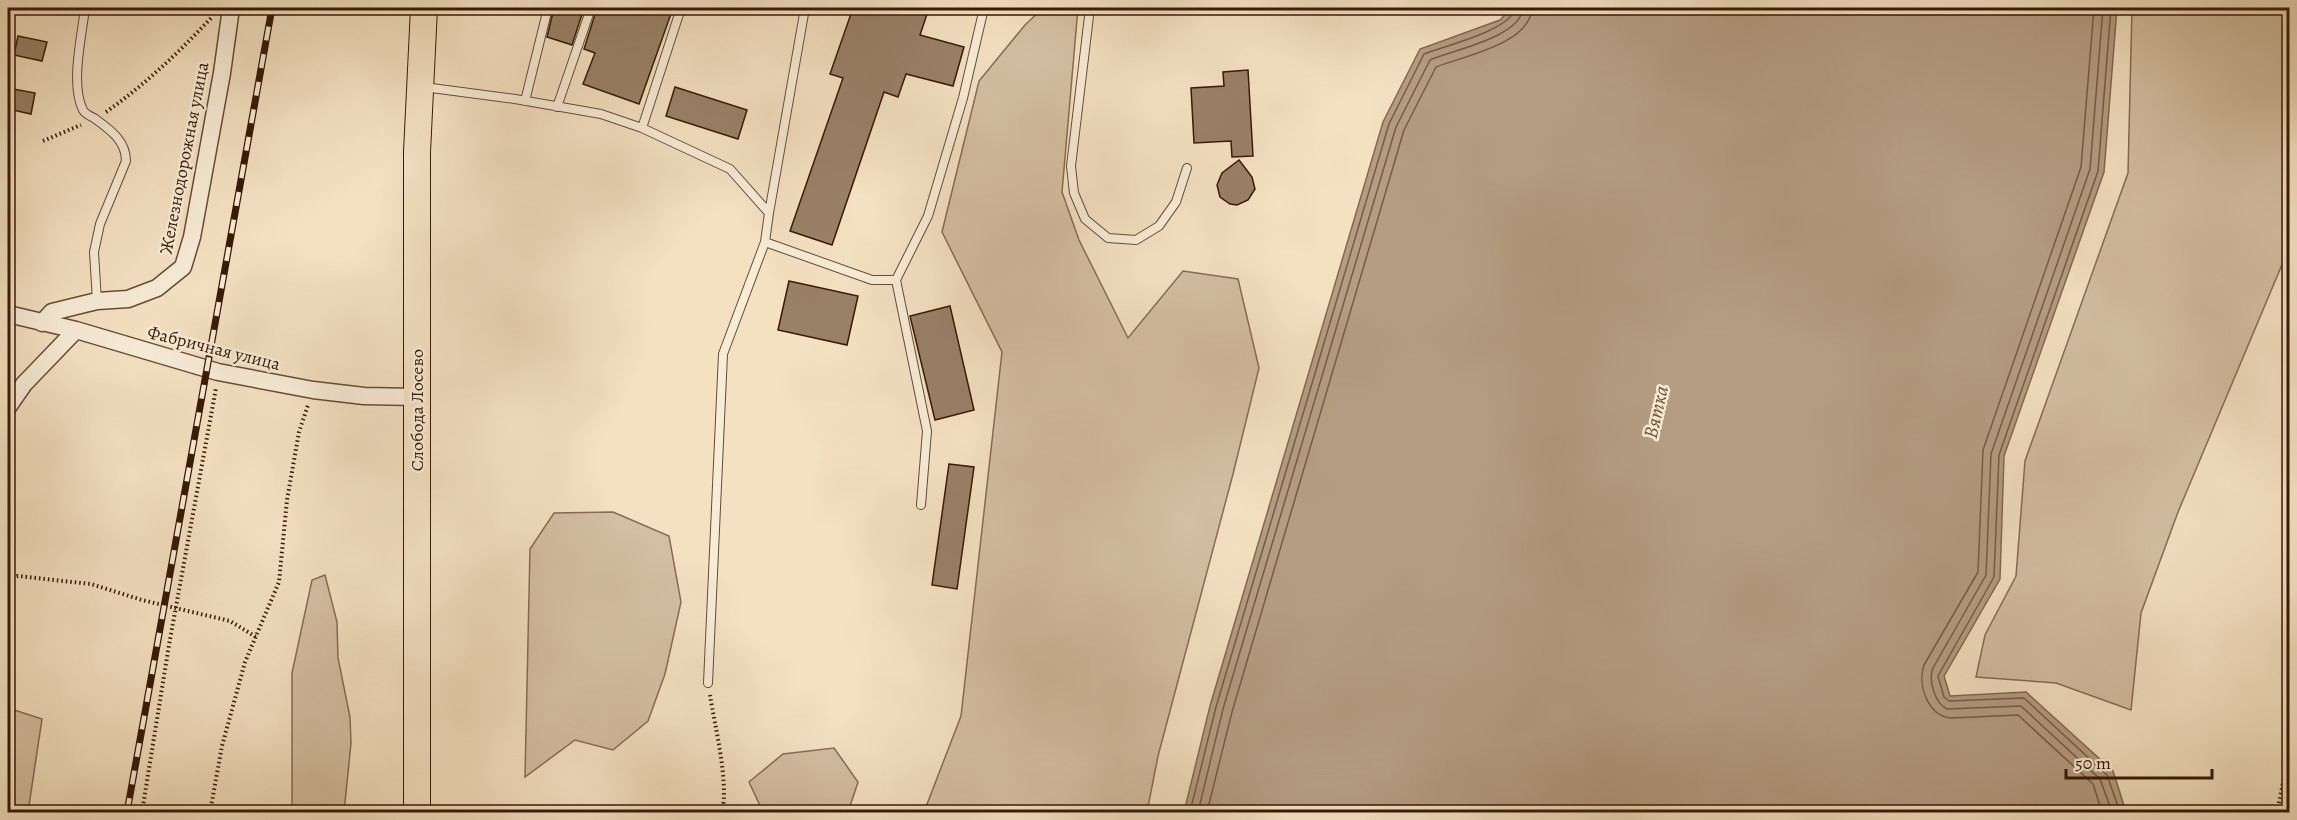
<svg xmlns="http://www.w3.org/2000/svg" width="2297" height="820" font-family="Alegreya,serif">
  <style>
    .green { fill: #d4bfa2; stroke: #866c54; stroke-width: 1.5 }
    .water { fill: #b49d82; stroke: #826950; stroke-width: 1.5 }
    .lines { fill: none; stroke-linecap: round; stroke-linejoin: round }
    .shore { stroke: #765c44; stroke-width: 1.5 }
    .building { fill: #998167; stroke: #371a05; stroke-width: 1.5 }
    .service-casing { stroke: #664c34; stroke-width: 10 }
    .minor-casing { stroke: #664c34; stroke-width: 19 }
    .primary-casing { stroke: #371a05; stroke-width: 28 }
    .path { stroke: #371a05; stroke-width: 4; stroke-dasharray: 1.5 3; stroke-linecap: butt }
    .service { stroke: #f8ecd7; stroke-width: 8 }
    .minor { stroke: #f8ecd7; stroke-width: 16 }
    .primary { stroke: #f4e1c2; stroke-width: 26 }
    .rail-casing { stroke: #371a05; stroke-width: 7 }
    .rail { stroke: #f8ecd7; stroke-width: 4.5; stroke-dasharray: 14; stroke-linecap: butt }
    .labels { text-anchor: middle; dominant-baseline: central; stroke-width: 5; stroke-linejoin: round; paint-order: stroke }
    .street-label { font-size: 18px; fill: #371a05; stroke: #f8ecd7 }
    .water-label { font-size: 20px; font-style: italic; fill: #694e37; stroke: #f8ecd7 }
  </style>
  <rect width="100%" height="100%" fill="#f4e1c2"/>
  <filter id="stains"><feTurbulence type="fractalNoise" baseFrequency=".00333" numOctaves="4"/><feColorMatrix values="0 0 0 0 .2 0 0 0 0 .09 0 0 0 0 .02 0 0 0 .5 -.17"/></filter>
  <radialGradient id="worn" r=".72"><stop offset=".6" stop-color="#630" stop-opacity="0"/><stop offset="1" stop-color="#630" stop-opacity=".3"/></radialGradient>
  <path class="green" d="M1043,8h35l-16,184 17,48 49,98 55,-67 55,8 21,89 -26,106 -75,282 -11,56h-223l37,-96 41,-364 -60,-120 37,-151 46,-56z
    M2132,8h157v240l-111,264 -37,101 -10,97 -75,-27 -80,-6 9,-42 31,-59 9,-115 103,-288z
    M613,512l56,24 12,66 -16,72 -17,47 -35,29 -38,-10 -50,37 5,-228 24,-36z
    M325,575l12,47 1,36 12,59 1,26 -7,69h-52v-139l20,-93z
    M8,708l34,11 -14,93h-20z
    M834,748l24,34 -10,30h-85l-14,-30 34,-28z"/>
  <path class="water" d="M1511,8h606l-13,164 -100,284 -4,123 -56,97 6,20 76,-4 87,79 13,41h-942l26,-106 173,-584 37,-73 80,-29z"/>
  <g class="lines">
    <path class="shore" d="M2094,8l-13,159 -98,283 -5,122 -54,93c-7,20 4,51 27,53l67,-3 75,69 9,28
      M2103,8l-13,161 -99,285 -5,121 -53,93c-5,13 2,35 14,41l74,-3 79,73 12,33
      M2111,8l-13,163 -99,284 -5,122 -56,99 6,21 5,4 75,-3 83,77 13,37
      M1190,812l26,-105 173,-583 35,-70c20,-8 88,-24 91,-46
      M1198,812l25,-103 173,-582 34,-67c23,-10 91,-23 93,-52
      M1207,812l25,-100 172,-582 32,-63c28,-11 94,-23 96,-59"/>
  </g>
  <path class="building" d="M554,8h30l-12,37 -25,-8z
    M597,8h76l-34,96 -56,-20 12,-31 -11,-4z
    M853,8h76l-9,27 44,12 -11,39 -47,-12 -8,23 -14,-5 -52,153 -42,-14 53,-153 -13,-4z
    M18,36l29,6 -5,19 -28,-6z
    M1248,70l5,86 -21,1 -1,-16 -37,2 -3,-55 33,-2 -1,-14z
    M675,87l72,23 -9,29 -72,-23z
    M8,88l27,5 -4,21 -23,-5z
    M1239,160l13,17 3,12 -7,11 -11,5 -7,-1 -10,-7 -3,-12 5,-12z
    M789,281l69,15 -11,49 -69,-15z
    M950,306l24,104 -39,10 -25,-104z
    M949,464l25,3 -17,122 -25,-4z"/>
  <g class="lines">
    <g class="service-casing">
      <path id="service" d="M85,8c-3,27 -15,77 -2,102 2,4 7,6 11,8 15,11 32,22 32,43l-26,63 -6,28 3,49
        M1090,8l-19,158 3,27 11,26 23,19 28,2 23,-14 17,-24 11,-34
        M424,87l91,12 86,15 41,14 88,41 39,44 -4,29 107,38h24l32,-64 35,-118 21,-90
        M525,101l23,-93
        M557,107l34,-99
        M642,128l39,-120
        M769,213l36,-205
        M896,280l31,151 -6,74
        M708,683l15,-329 42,-112"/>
    </g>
    <g class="minor-casing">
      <path id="minor" d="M8,314l68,16 142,42 95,18 51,6 52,1
        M42,323l10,-11 45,-11 31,-2 29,-11 26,-21 9,-30 9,-49 21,-115 9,-65
        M8,407l16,-23 52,-54"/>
    </g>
    <g class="primary-casing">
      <path id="primary" d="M417,812v-660l7,-144"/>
    </g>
    <path class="path" d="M106,112c40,-28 73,-60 106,-95
      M43,141l38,-16
      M8,579l10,-3 73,8 51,16 88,21 26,16
      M710,695c5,32 19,87 12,117
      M142,812l27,-167 47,-257
      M210,812l12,-66 23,-84 34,-80 8,-82 12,-68 9,-27
      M2277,812l13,-63"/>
    <use href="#service" class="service"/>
    <use href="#minor" class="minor"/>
    <use href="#primary" class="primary"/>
    <g class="rail-casing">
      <path id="rail" d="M127,812l145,-804"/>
    </g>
    <use href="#rail" class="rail"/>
  </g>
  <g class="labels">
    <g class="street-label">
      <text transform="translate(184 158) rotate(-79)">Железнодорожная улица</text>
      <text transform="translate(214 348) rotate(14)">Фабричная улица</text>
      <text transform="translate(417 410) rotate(-90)">Слобода Лосево</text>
    </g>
    <g class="water-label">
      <text transform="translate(1656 412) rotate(-77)">Вятка</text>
    </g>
  </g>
  <rect width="2297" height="820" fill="none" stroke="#f4e1c2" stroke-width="30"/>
  <rect x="9" y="9" width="2279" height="802" fill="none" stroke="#371a05" stroke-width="3"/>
  <rect x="15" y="15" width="2267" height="790" fill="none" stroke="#371a05" stroke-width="1.5"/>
  <path d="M2066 769v9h146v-9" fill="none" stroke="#371a05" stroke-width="3"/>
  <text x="2075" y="769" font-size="18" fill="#371a05" stroke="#f8ecd7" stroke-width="4.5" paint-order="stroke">50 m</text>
  <rect width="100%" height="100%" filter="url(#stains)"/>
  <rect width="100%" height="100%" fill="url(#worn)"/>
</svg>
